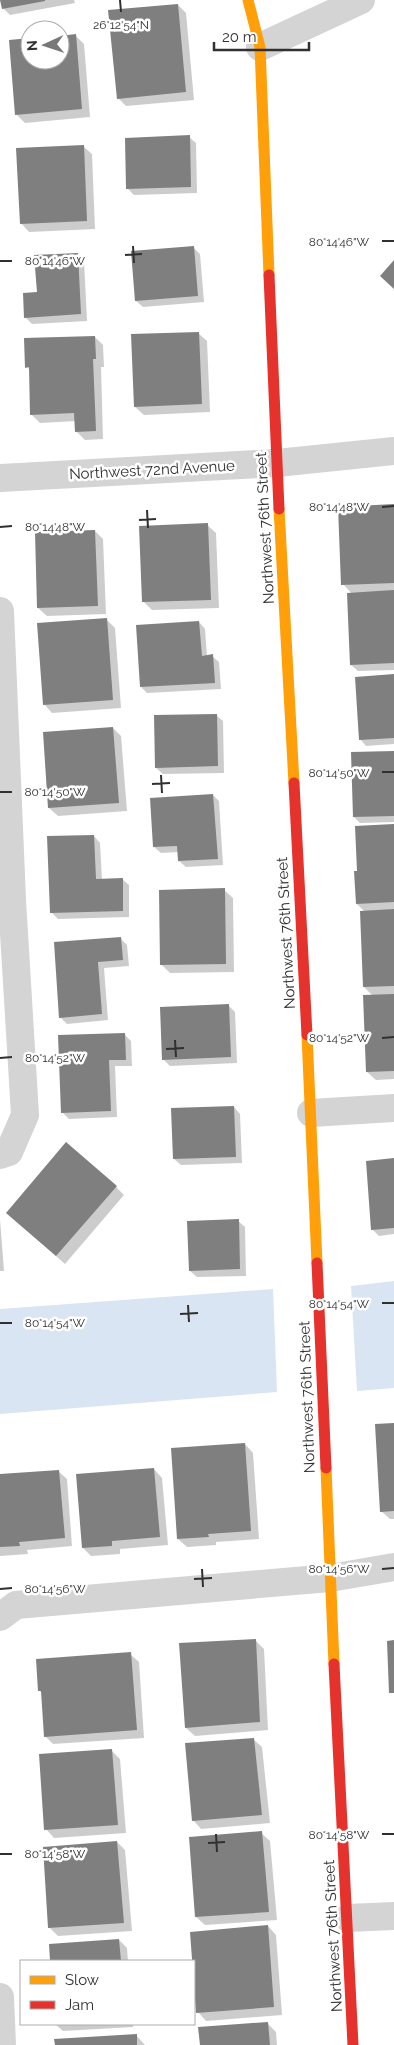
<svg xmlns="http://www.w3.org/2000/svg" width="394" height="2045" font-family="Raleway,sans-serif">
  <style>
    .water { fill: #dae5f3 }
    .shadow { fill: #0003 }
    .building { fill: #7f7f7f }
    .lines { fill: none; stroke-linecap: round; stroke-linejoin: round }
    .street { stroke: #d4d4d4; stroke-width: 28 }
    .slow { stroke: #ff9f0a; stroke-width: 11 }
    .jam { stroke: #e5322d; stroke-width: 11 }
    .ticks { fill: none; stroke: #303030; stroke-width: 2 }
    .labels { text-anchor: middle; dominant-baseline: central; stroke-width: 5; stroke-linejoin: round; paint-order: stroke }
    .street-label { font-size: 15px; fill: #303030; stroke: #fff }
    .ticks-label { font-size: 12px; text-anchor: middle; fill: #303030; stroke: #fff; stroke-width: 5; stroke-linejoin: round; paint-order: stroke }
  </style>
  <rect width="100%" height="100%" fill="#fff"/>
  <path class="water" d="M394,1281v107l-37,3 -6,-105z
    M273,1289l4,103 -277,22v-105z"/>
  <path class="shadow" d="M2,0h72l1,3 -65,12 -7,-7z
    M178,5l8,8 8,87 -68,6 -8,-8z
    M76,36l8,8 6,73 -65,6 -8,-8 13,-75v20h30v-23z
    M189,137l7,6 1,50 -63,2 -6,-6z
    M83,146l9,8 3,75 -66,3 -8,-9z
    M193,247l7,7 4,48 -61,5 -7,-6z
    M77,254l7,6 3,61 -55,3 -6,-6 12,-25z
    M198,333l9,8 3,71 -66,3 -9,-8z
    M95,337l8,8 1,22h-3l2,72 -18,1 -9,-9v-10l-36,2 -9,-9 -1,-44 -3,-3z
    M394,506v164l-36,1 -7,-6 1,-71 -9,-10z
    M207,525l9,8 3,75 -67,2 -9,-9z
    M95,531l8,8 3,75 -59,2 -9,-8z
    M106,619l9,9 6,80 -69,5 -8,-9z
    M199,622l6,7 2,27h5l7,6 2,27 -74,4 -6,-6z
    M394,676v68l-28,2 -6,-7z
    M216,715l7,6 1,52 -61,1 -7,-6z
    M113,728l8,8 6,75 -69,5 -9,-8z
    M394,752v70l-34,1 -6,-6z
    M213,795l6,6 4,64 -37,2 -7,-6v-9l-18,1 -7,-6z
    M394,825v254l-18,1 -9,-8 6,-76 -9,-9 1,-75 -8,-8 2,-32z
    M94,836l6,7 2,37 20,-1 7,6v32l-71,2 -7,-7z
    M224,890l9,8 1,74 -64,1 -9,-9z
    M121,939l6,6 2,21 -25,2 4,52 -41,4 -7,-7 -5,-74z
    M228,1005l7,7 2,51 -67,3 -7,-7z
    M124,1034l7,7 1,25h-17l2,51 -48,2 -7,-7z
    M234,1107l6,7 2,49 -61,2 -7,-6z
    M394,1160v74l-15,2 -7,-7z
    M116,1187l8,8 -59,69 -49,-43z
    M0,1219l4,52h-4z
    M238,1221l7,6 1,49 -49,1 -7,-6z
    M394,1425v94h-4l-9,-8z
    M245,1444l8,9 6,86 -43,3v3l-29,2 -9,-8z
    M154,1469l8,9 6,67 -48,4v5l-29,2 -8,-8z
    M58,1471l9,8 5,67 -45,4 1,4 -28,2v-81z
    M255,1640l9,9 4,81 -73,6 -9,-8z
    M130,1654l9,8 5,76 -91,6 -8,-8 -3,-43 -3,-3z
    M253,1739l9,8 8,76 -69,6 -8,-9z
    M111,1750l9,9 6,74 -72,5 -8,-9z
    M261,1833l9,8 7,79 -72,5 -9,-8z
    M117,1842l8,8 7,81 -74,5 -9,-9z
    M268,1926l8,9 6,80 -76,6 -8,-9z
    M119,1940l8,8 1,13h-77l-1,-16z
    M267,2023l9,9 1,13h-76z
    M55,2024h78v3l-70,4z
    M136,2035l9,10h-89z"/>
  <path class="building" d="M0,0h45v1l-43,8z
    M178,4l8,88 -69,7 -9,-89z
    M76,34l6,75 -67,6 -6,-75 21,-2v22h30v-24z
    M190,135l1,52 -65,2 -1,-51z
    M84,145l3,76 -67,3 -4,-76z
    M194,246l4,50 -63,5 -4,-50z
    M78,253l3,61 -57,4 -1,-25 14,-1 -3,-37z
    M394,260v29l-14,-13z
    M199,332l3,72 -68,3 -3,-73z
    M95,336l1,23h-3l3,72 -21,1 -1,-19 -44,2 -1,-48 -4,1 -1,-30z
    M394,504v79l-53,2 -3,-78z
    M208,523l3,77 -69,2 -3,-76z
    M95,530l3,76 -61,2 -2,-76z
    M394,590v73l-44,2 -3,-72z
    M107,618l6,82 -70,5 -6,-82z
    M199,621l3,35 11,-2 2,29 -75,4 -4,-62z
    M394,674v64l-35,2 -4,-63z
    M217,714l1,52 -63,2 -1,-53z
    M113,727l6,76 -71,5 -5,-76z
    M394,751v65l-41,1 -2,-65z
    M213,794l5,65 -40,2 -1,-15 -24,1 -3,-49z
    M394,824v78l-38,2 -2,-33h3l-2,-45z
    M94,835l2,44 27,-1v33l-73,2 -3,-77z
    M225,888l1,76 -66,1 -1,-75z
    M394,909v77l-31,1 -3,-76z
    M121,937l2,23 -25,2 4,52 -43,4 -5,-76z
    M394,994v77l-28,1 -3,-77z
    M229,1004l2,53 -69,3 -2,-53z
    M125,1033l1,27h-17l2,51 -50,2 -3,-78z
    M234,1106l2,51 -63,2 -2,-51z
    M66,1142l51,44 -61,70 -50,-43z
    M394,1158v70l-23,2 -5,-69z
    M239,1219l1,50 -51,2 -2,-50z
    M394,1423v88l-14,1 -5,-88z
    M245,1443l6,88 -43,3 1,3 -32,2 -6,-91z
    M154,1468l6,69 -48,4v5l-30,2 -6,-74z
    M59,1470l6,68 -46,4 1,4 -20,1v-73z
    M256,1639l4,83 -75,6 -6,-85z
    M394,1640v53h-5l-2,-52z
    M131,1652l6,78 -93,7 -3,-46h-3l-2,-32z
    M254,1738l8,77 -70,6 -7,-78z
    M112,1749l6,76 -74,5 -5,-76z
    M262,1831l7,81 -74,5 -6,-80z
    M117,1841l7,82 -76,5 -5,-81z
    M268,1925l6,82 -78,6 -6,-81z
    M119,1939l2,22h-71l-1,-17z
    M268,2022l2,23h-70l-2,-18z
    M137,2034v11h-82l-1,-6z"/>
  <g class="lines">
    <path class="street" d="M260,47l101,-47
      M0,478l277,-15 117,-12
      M0,611l12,289 13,215 -16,37 -9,3
      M311,1113l83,-5
      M0,1617l16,-12 314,-27 64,-11
      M348,1918l46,-2
      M0,1997l2,48"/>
    <path class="slow" d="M248,0l12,47 9,228
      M279,509l15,274
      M307,1035l10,228
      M326,1468l8,196"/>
    <path class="jam" d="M269,275l10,234
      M294,783l13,252
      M317,1263l9,205
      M334,1664l19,381"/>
  </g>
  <path class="ticks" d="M120,0l1,12M382,241h12M133,246l1,17M125,255l17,-1M0,261h12M382,507l12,-1M147,510l1,18M139,520l17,-1M0,527l12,-1M382,772h12M161,775l1,18M152,784l18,-1M0,792h12M382,1038l12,-1M175,1040l1,17M166,1049l18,-1M0,1058l12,-1M382,1303h12M188,1305l1,17M180,1314l18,-1M0,1323h12M202,1569l1,18M382,1569l12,-1M194,1579l18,-1M0,1589l12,-1M216,1834l1,18M382,1834h12M208,1843l17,-1M0,1854h12"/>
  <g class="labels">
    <g class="street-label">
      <text transform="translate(152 470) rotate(-3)">Northwest 72nd Avenue</text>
      <text transform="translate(265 528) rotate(-93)">Northwest 76th Street</text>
      <text transform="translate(286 933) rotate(-93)">Northwest 76th Street</text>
      <text transform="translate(307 1397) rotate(-92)">Northwest 76th Street</text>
      <text transform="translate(333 1936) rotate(-93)">Northwest 76th Street</text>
    </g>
  </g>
  <g class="ticks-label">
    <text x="121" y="29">26°12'54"N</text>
    <text x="339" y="246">80°14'46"W</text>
    <text x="55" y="265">80°14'46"W</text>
    <text x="339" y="511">80°14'48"W</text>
    <text x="55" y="531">80°14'48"W</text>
    <text x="339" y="777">80°14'50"W</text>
    <text x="55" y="796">80°14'50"W</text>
    <text x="339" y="1042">80°14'52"W</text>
    <text x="55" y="1062">80°14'52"W</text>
    <text x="339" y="1308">80°14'54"W</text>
    <text x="55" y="1327">80°14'54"W</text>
    <text x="339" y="1573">80°14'56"W</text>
    <text x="55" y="1593">80°14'56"W</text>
    <text x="339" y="1839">80°14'58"W</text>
    <text x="55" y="1858">80°14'58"W</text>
  </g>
  <rect x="20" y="1960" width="175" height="65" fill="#ffffff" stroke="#acacac"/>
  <rect x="30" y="1976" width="25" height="8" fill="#ff9f0a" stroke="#acacac"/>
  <text x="65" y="1985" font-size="15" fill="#303030">Slow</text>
  <rect x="30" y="2001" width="25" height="8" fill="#e5322d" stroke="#acacac"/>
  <text x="65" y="2010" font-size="15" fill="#303030">Jam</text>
  <g transform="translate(45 45) rotate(267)"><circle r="24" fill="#ffffff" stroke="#acacac"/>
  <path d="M0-4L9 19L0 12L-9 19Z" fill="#787878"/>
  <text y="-8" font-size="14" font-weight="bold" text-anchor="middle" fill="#303030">N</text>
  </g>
  <path d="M214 42v8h95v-8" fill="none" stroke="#303030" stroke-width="2.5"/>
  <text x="222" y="42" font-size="15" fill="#303030" stroke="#ffffff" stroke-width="4" paint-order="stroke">20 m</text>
</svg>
